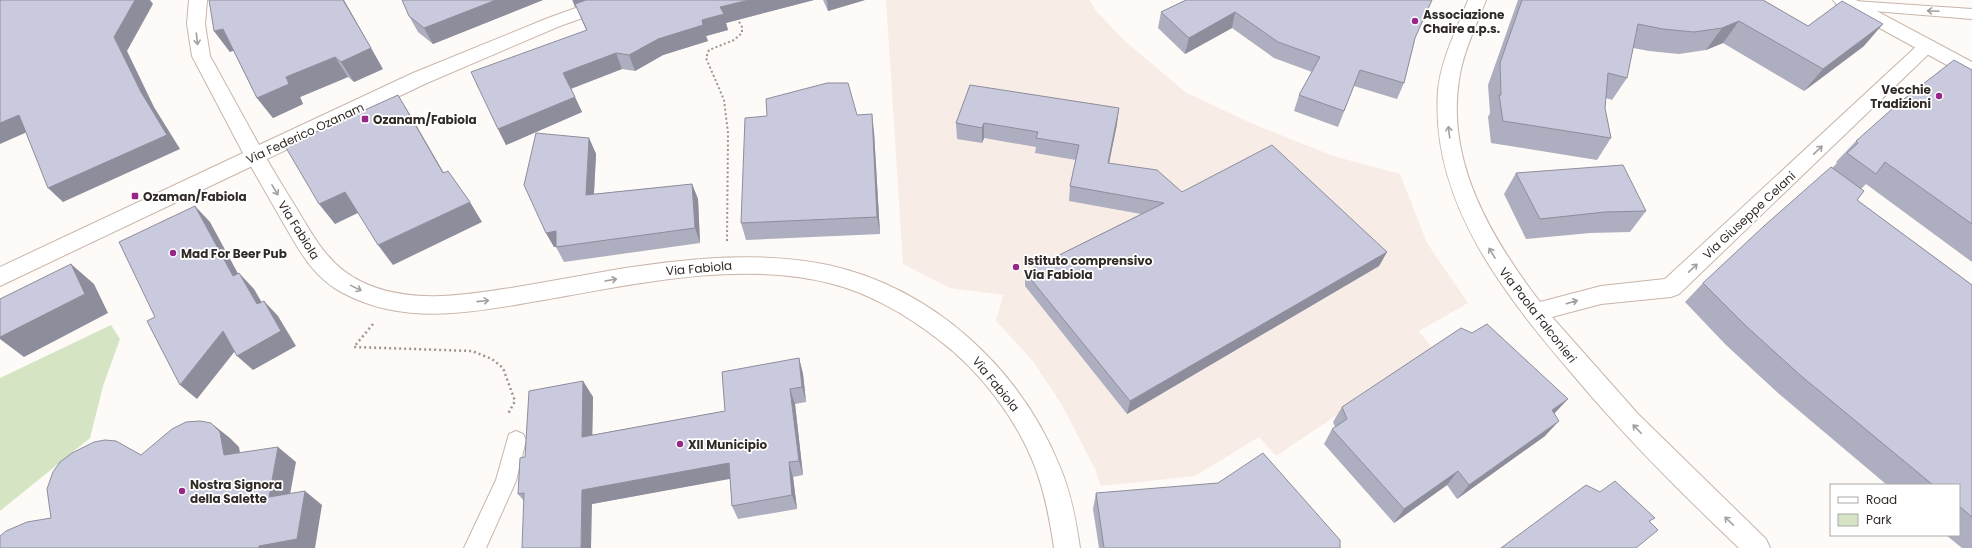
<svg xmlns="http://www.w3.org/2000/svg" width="1972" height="548" font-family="Poppins,sans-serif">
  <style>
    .built { fill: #f8ece6 }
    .green { fill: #d5e5c3 }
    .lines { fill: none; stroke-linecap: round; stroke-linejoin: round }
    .service-casing { stroke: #c9b5aa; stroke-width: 2 }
    .minor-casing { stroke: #c9b5aa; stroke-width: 2 }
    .tertiary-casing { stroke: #c9b5aa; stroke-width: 2 }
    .path-far1 { stroke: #9c9693; stroke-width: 2; stroke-dasharray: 2 2.5; stroke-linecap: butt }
    .path { stroke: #9c9693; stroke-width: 2.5; stroke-dasharray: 2 3; stroke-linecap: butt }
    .service { fill: #fff; fill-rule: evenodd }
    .minor { fill: #fff; fill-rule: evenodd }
    .tertiary { fill: #fff; fill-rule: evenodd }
    .wall { fill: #adaebf }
    .shaded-wall { fill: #8d8d9b }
    .building { fill: #c9cade; stroke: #8d8d9b }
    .oneway { stroke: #a39f9d }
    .poi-dot { fill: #962786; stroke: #fff; stroke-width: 1.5 }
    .labels { text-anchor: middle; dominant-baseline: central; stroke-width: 3.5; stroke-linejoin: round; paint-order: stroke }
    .poi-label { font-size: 12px; font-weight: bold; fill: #322a26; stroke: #fff; text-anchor: start }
    .street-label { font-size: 12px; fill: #322a26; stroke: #fff }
  </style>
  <rect width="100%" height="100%" fill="#fefaf7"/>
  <path class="built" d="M886,0h203l7,11 29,30 60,51 68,32 80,32 67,18 27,69 41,60 -49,28 15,19 -158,106 -17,-19 -64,39 -94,10 -6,-17 -33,-64 -30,-45 -36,-39 7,-26 -53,-7 -47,-24z"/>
  <path class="green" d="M111,325l9,14 -17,47 -13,52 -90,73v-133z"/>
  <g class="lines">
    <g class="service-casing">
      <path id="service" d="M1854,1l118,8v10l-123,-10 -2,-3 2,-3z
        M516,431l7,3 3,6 -10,41 -30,67h-22l32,-68 13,-46z"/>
    </g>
    <g class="minor-casing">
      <path id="minor" d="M1468,0h18c-10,26 -23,52 -27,80 -13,83 33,159 81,222l61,-16 64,-7 256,-237 7,-2 7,2 2,4 -258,248 -8,3 -70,7 -49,13 86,97 128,125 4,9h-31c-58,-55 -114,-111 -165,-172 -68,-79 -144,-174 -136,-285 3,-32 19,-62 30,-91z
        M255,148l7,3c11,19 23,39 35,58 17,29 33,58 65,73 48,23 104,13 155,5 36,-6 72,-13 108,-19 67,-10 136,-17 203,-3 105,23 192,103 232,202 11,26 16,53 20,81h-26c-4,-27 -9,-55 -19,-81 -18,-48 -55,-96 -96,-127 -32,-25 -70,-47 -110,-57 -96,-24 -207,4 -303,20 -61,11 -125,21 -183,-10 -31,-16 -45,-45 -62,-74 -12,-21 -24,-42 -36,-63l3,-5z"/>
    </g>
    <g class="tertiary-casing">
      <path id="tertiary" d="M189,0h18l-2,24 5,32 49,89 154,-72 135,-55 50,-18h27l-3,4 -62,22 -133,57 -427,203v-19l243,-114 -51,-97 -5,-32z
        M1833,0h23l116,62v15l-7,-2 -129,-71z"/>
    </g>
    <path class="path-far1" d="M727,241l1,-108 -4,-33 -18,-42 3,-8 25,-10 8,-7v-6l-5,-9"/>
    <path class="path" d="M373,324l-19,23 118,4 20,8 11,9 12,33 -7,13"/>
    <use href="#service" class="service"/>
    <use href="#minor" class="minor"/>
    <use href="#tertiary" class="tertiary"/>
  </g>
  <path class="wall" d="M402,0h141l-110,44 -15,-12 -9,-16z
    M572,0h242l-88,23 2,7 -22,6 2,5 -45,14 -28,16 -13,-2 -51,20 11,23 -76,33 -8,-16 88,-99 -10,-24 -1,1z
    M823,0h42l-37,11z
    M1186,0l229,39 -11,44 -7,16 -43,-13 -16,41 -44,-16 5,-16 13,-23 -38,-14 -42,-30 -47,26 -27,-26 3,-16z
    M1518,0h245l45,26 56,20 -60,45 -81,-48 -17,7 -27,4 -30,-3 -16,-3 -6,30 -15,22 -6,-2 -1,10 6,30 -14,22 -106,-17 -3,-26 2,-4 -2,-28z
    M214,31l169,38 -29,13 -6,-5 -48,20 3,7 -30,14 -16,-20 -24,-48 -3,2z
    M1972,70v192l-106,-78 -5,5 -4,11 115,85v263h-10l-16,-13h13v-50h-72l-109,-92 -52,-48 -41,-43 18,-19 129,-115 5,-5 -1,-1 20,-21z
    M970,85l147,39 -8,39 73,29 205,60 -8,14 -252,148 -102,-128v-14l116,-58 -72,-13 1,-15 6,-26 -41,-7 1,-6 -52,-9 -2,5 -25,-4 -1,-16z
    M857,115l17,17 6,102 -134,6 -5,-17z
    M589,138l7,16 -2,40 98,-10 6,15 2,44 -136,19 -8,-15h-2l-8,-14z
    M1516,173l130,38 -16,21 -40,1 -64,6 -22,-45z
    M799,358l4,16 3,28 -11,2 8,71 -10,2 4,32 -59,10 -6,-13 -2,-28 -138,26 -68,-3 -6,-7 7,-37 58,-76 10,16 -1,38 133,-24z
    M1342,407l213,7 -10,22 -88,63 -10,-14 -53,38 -70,-79 8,-15 3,-2 -2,-5z
    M1096,493l244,55h-241l-6,-39z"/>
  <path class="shaded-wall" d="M135,0h15l3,4 -26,47 27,56 26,42 -117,53 -15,-14 66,-151z
    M343,0h1l39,69 -29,13 -13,-20z
    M496,0h47l-110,44 -9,-16z
    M573,0h21l-19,7z
    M749,0h65l-88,23 2,7 -22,6 2,5 -45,14 -28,16 -6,-16 29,-16 44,-19 18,-13z
    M827,0h38l-37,11z
    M1235,12l-3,16 -47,26 4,-16z
    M1739,21l-16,22 -17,7 16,-22z
    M1883,24l-19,22 -60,45 19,-22z
    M223,29l15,20 -8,3 -16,-21z
    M616,53l6,16 -52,20 -7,-16z
    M335,57l13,20 -48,20 3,7 -30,14 -16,-20 29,-21z
    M398,95l13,21 45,78 -13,-21z
    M575,97l7,15 -76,33 -8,-16z
    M1119,108l-2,16 -11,54 2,-15z
    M872,114l2,18 6,102 -3,-17z
    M19,115l15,14 -34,15v-21z
    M984,123v15l-2,5v-15z
    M589,138l7,16 -3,56 -7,-15z
    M692,184l6,15 2,44 -5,-15z
    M345,192l15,20 -25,12 -16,-20z
    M470,202l12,20 -89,43 -15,-20z
    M195,206l15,16 38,70 -15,-16z
    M556,231l8,15 -10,1 -8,-14z
    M1387,252l-8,14 -252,148 3,-13z
    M71,264l23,20 14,29 -84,44 -24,-18v-2z
    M239,273l15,16 18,31 -15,-16z
    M264,301l14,15 18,30 -43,24 -16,-14z
    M223,331l16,15 -42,53 -17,-14z
    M799,358l4,16 3,28 -4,-15z
    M583,381l10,16 -1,55 -10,-15z
    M790,389l5,15 8,71 -4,-14z
    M1568,399l-14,15 -2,-4z
    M1559,421l-14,15 -88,63 12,-14z
    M211,423l19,15 9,9 4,23 -19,-15z
    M278,447l18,15 -9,49 -18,-14z
    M789,462l4,15 4,32 -5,-14z
    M729,463l6,15 -143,26 -1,44h-10l1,-58z
    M1458,471l-11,14 -53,38 10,-14z
    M305,491l17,14 -7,43h-56v-2z"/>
  <path class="building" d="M0,0h135l-21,37 27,55 26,43 -119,53 -29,-73 -19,8z
    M209,0h134l28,48 -30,14 -6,-5 -49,20 3,7 -32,14 -34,-69 -9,2z
    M402,0h94l-72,28 -15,-12z
    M586,0h163l-29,7 4,7 -22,6 1,5 -45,14 -29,16 -13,-2 -53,20 12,24 -77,32 -27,-57 116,-42 -12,-26z
    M1186,0h246l-17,38 -11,45 -44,-13 -16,41 -45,-16 21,-38 -42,-15 -43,-30 -46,26 -28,-26z
    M1522,0h241l45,26 34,-25 41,23 -60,45 -84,-48 -17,7 -28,4 -31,-3 -25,-5 -11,54 -19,-5 -3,35 6,30 -108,-17 -4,-26h2l-1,-32z
    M1954,60l18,10v154l-87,-62 -9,12 -29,-21 11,-10 -2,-2 44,-39z
    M827,83h21l9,32 15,-1 5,103 -136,6 4,-105 22,-2 -1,-17z
    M970,85l149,23 -11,55 49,7 25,22 90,-47 115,107 -257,149 -105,-129 139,-69 -94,-17 9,-41 -43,-7 2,-6 -54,-9 -2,5 -26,-5z
    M398,95l45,78 5,-2 22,31 -92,43 -33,-53 -26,12 -34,-58z
    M536,133l53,5 -3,57 106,-11 3,44 -139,19v-16l-10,2 -22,-48z
    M1623,165l23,46 -41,1 -65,7 -24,-46z
    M1831,167l33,24 -7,9 115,85v232l-13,-11v-21h-26l-133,-110 -54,-49 -43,-43 61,-57z
    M195,206l38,70 6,-3 18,31 7,-3 17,30 -44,25 -14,-25 -43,54 -33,-64 8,-4 -36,-75z
    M71,264l14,30 -85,43v-38z
    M1487,324l81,75 -16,11 7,11 -90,64 -11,-14 -54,38 -72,-80 15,-10 -5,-12 119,-79 11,5z
    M799,358l3,29 -12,2 9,72 -10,1 3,33 -60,11 -3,-43 -147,27 -1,58h-59l2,-55 -6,1 2,-36 5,-1 4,-66 54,-10 -1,56 143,-26 -3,-39z
    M200,421l11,2 9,9 4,23 54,-8 -9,50 36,-6 -8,48 -38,7v2h-259v-12l6,-5 21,-9 24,-4 -4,-29 6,-17 7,-10 12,-9 22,-11 11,-2 11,1 25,14 31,-26 14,-7z
    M1263,453l77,87v8h-236l-8,-55 122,-10z
    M1615,481l40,37 -6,3 9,9 -22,18h-135l85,-63 14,7z"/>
  <defs><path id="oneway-shaft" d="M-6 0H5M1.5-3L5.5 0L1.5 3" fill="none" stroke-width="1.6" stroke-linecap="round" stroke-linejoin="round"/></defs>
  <g class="oneway">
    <use href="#oneway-shaft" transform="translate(1933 11) rotate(-177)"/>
    <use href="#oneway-shaft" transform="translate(197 39) rotate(83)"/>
    <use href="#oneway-shaft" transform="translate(1449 132) rotate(-97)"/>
    <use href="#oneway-shaft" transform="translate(1818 150) rotate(-44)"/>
    <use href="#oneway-shaft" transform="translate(275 190) rotate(59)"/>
    <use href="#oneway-shaft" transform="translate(1492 253) rotate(-121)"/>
    <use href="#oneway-shaft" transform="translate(1693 268) rotate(-43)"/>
    <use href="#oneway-shaft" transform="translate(611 280) rotate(-10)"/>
    <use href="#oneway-shaft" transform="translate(356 288) rotate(26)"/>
    <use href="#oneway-shaft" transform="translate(483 301) rotate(-6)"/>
    <use href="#oneway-shaft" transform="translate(1572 302) rotate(-16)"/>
    <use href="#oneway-shaft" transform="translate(1637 429) rotate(-134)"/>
    <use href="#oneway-shaft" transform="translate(1729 521) rotate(-136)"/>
  </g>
  <g class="poi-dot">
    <circle cx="1415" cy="21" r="4"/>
    <circle cx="1939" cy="96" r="4"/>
    <rect x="361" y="115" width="8" height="8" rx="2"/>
    <rect x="131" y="192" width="8" height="8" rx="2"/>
    <circle cx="173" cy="253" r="4"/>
    <circle cx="1016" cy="267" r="4"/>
    <circle cx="680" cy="444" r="4"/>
    <circle cx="182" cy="491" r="4"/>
  </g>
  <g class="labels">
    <g class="poi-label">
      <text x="1423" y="14">Associazione<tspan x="1423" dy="14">Chaire a.p.s.</tspan></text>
      <text x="1931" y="89" text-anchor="end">Vecchie<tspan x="1931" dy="14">Tradizioni</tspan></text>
      <text x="373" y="119">Ozanam/Fabiola</text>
      <text x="143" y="196">Ozaman/Fabiola</text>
      <text x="181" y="253">Mad For Beer Pub</text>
      <text x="1024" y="260">Istituto comprensivo<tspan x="1024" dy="14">Via Fabiola</tspan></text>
      <text x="688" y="444">XII Municipio</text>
      <text x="190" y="484">Nostra Signora<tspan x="190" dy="14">della Salette</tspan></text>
    </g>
    <g class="street-label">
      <text transform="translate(305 133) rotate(-25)">Via Federico Ozanam</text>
      <text transform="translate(1749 215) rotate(-43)">Via Giuseppe Celani</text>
      <text transform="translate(299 230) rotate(58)">Via Fabiola</text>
      <text transform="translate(699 268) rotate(-5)">Via Fabiola</text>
      <text transform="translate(1538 315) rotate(52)">Via Paola Falconieri</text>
      <text transform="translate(996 384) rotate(51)">Via Fabiola</text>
    </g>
  </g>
  <rect x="1830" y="484" width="130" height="52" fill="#ffffff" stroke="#adaaa8"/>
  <rect x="1838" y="497" width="20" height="6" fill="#ffffff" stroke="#adaaa8"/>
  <text x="1866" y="504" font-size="12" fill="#322a26">Road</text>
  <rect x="1838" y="514" width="20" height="12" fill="#d5e5c3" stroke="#adaaa8"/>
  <text x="1866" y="524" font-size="12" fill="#322a26">Park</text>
</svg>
